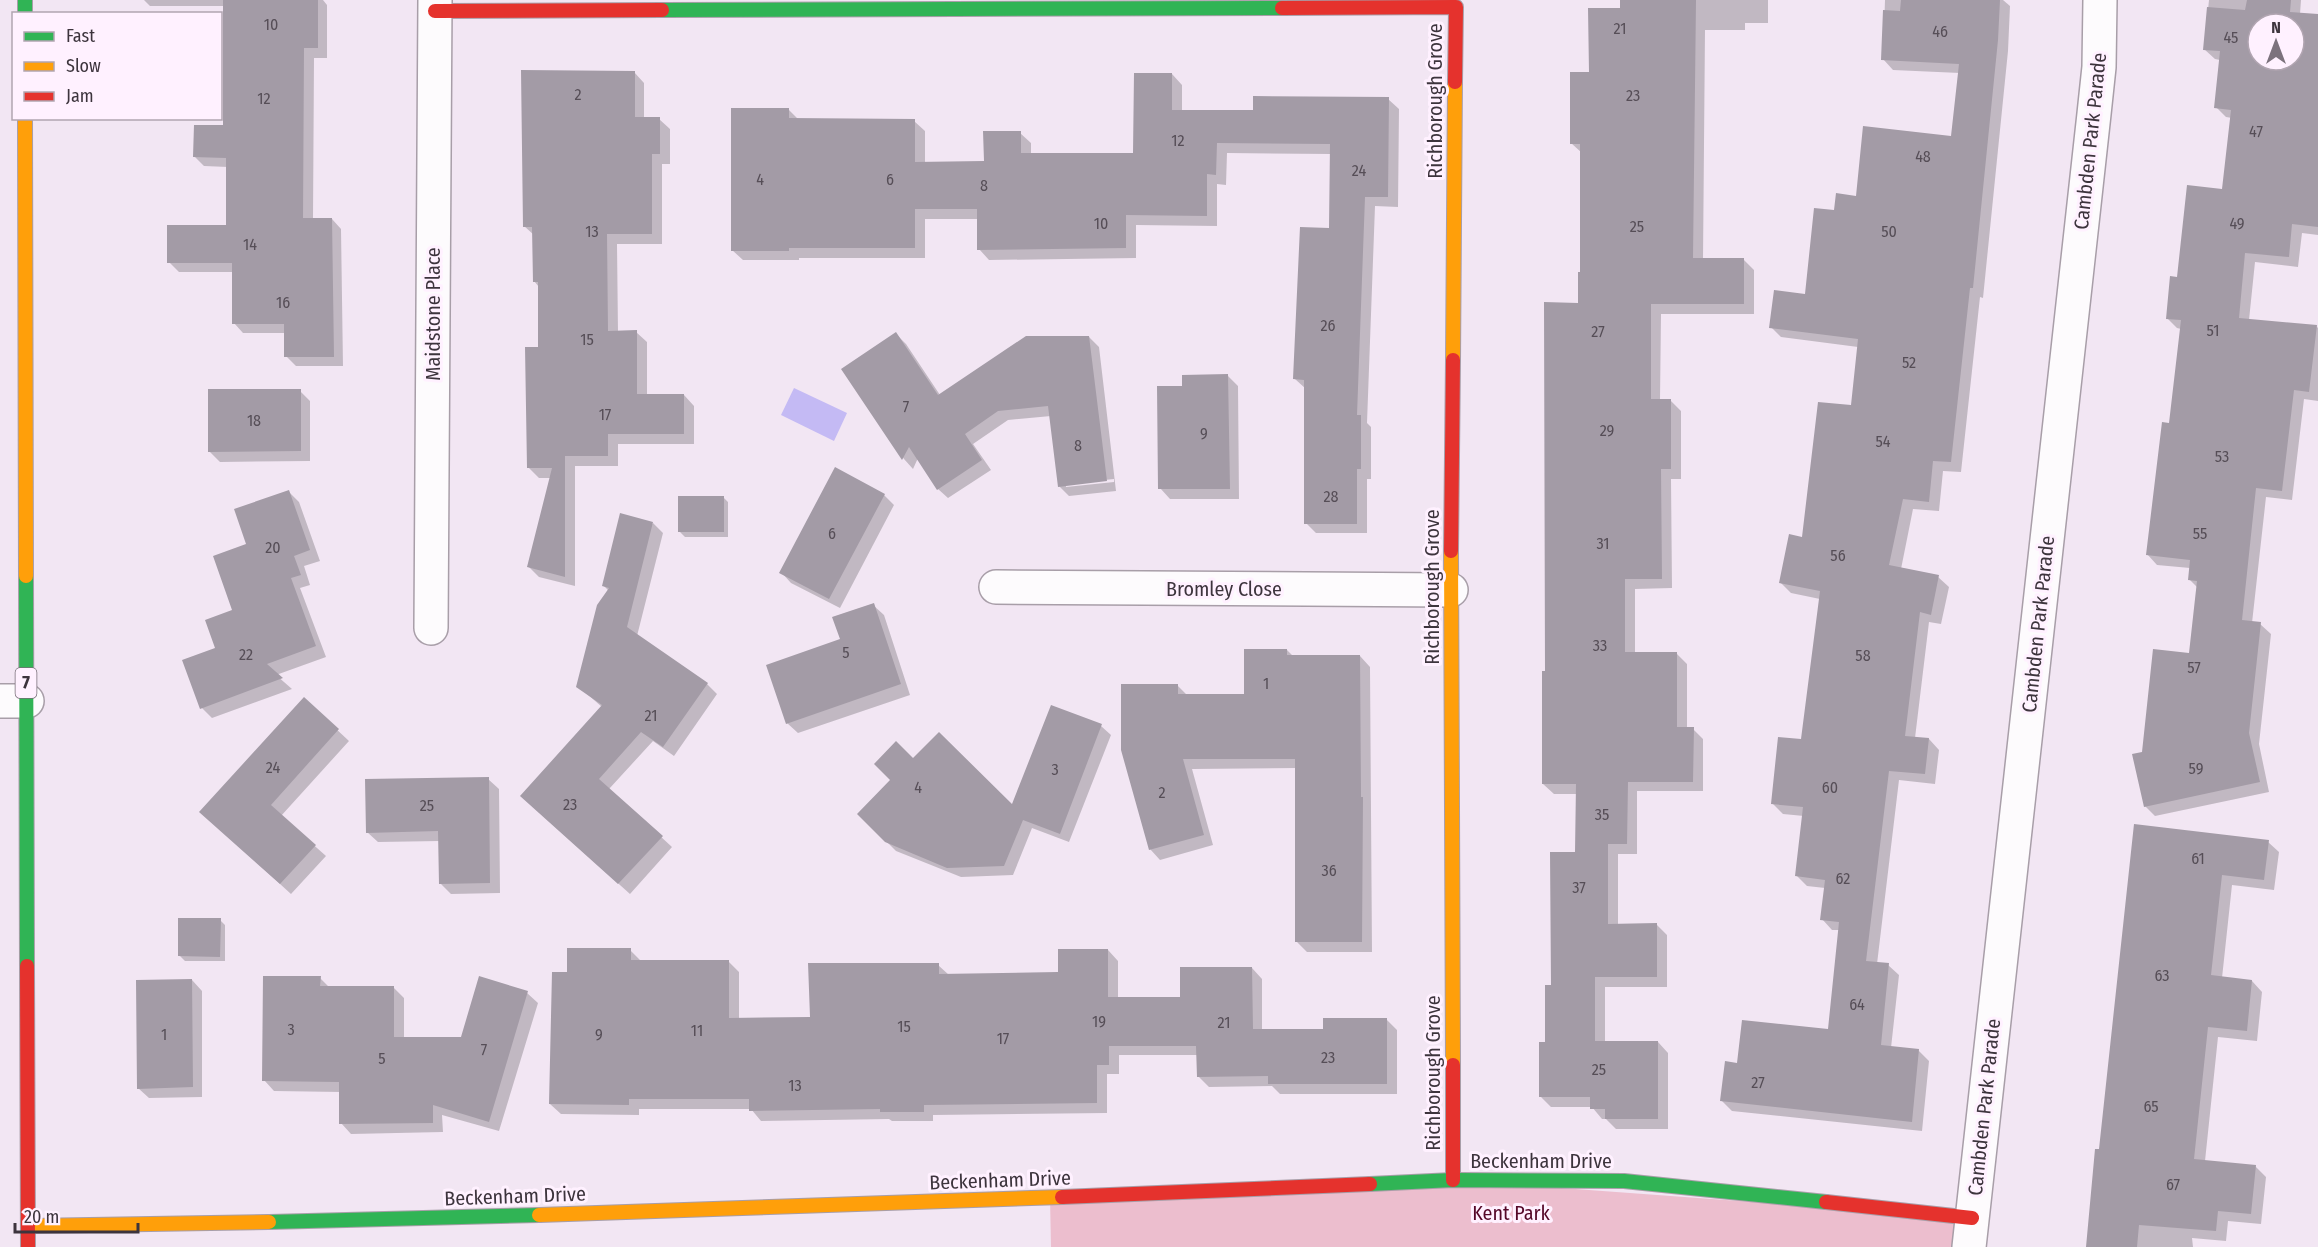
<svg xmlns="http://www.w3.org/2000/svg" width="2318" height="1247" font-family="'Fira Sans Condensed',sans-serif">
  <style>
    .green { fill: #ecbece }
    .water { fill: #c4baf4 }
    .shadow { fill: #0003; fill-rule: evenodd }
    .building { fill: #a39ba6; fill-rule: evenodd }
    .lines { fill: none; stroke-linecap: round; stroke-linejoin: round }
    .street-casing { stroke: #a89ea8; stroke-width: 36 }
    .fast-casing { stroke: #a89ea8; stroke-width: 16 }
    .slow-casing { stroke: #a89ea8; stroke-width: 16 }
    .jam-casing { stroke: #a89ea8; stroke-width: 16 }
    .street { stroke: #fdfbfd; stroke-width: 33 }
    .fast { stroke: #30b455; stroke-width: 14 }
    .slow { stroke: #ff9f0a; stroke-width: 14 }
    .jam { stroke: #e5322d; stroke-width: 14 }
    .labels { text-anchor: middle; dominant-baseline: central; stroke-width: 6; stroke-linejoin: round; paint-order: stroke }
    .number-label { font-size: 16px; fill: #564e57 }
    .shield { fill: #fff1ff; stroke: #776d77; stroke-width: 1.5 }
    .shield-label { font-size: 18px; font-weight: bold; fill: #3d343d }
    .street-label { font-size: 20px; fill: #3d343d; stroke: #fff1ff }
    .park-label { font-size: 20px; fill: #550728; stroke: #fff1ff }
  </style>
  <rect width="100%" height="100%" fill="#f2e6f3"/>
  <path class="green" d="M1453,1180l519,38 -3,29h-918l-1,-50z"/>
  <path class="water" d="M794,388l53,25 -13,28 -53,-26z"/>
  <path class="shadow" d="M144,0h179l4,5v53h-13l-1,161h19l9,10 2,137h-47l-10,-10v-23h-43l-9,-10v-51h-55l-10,-10 59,-35v-60l-24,-1 -9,-9 29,-30 1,-121h-75z
    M1629,0h139v23h-23v7h-40l-2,230h41l10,10v44h-93l-1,86h10l11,11v68h-10l1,109 -37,1v65h42l10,10v65h6l10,10v52h-66v63h-19v71h39l10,10v52h-62v56l53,-1 10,11v76h-52l-10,-10h-4l-10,-12h-41l-10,-10 11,-110 25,-134v-59h-23l-11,-10 3,-112 36,-398v-121l-11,-10 19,-69 46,-64z
    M1885,0h118l7,6 -2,45 -25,247 -3,-1 -19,175 -18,-1 -4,40 -26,-2 -12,60 37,8 11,10 -8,37 -12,-2 -14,116 14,1 10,11 -4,34 -36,-4 -22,184 11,1 11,10 -8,73 27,2 11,11 -7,70 -190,-20 -10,-10 17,-37 90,-34 10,-100h-7l-10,-11 3,-31 -18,-2 -10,-10 7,-60 -21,-2 -11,-11 30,-62 18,-142 -29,-6 -11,-11 24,-44 48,-131 6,-60 -77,-10 -10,-10 35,-32 30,-84 116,-74 8,-64 -67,-3 -10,-11z
    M2209,0h92l-1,14 18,2v219l-16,-2 -4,34 -43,-5 -6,58 67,6 2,2v73l-14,-2 -12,101 -26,-3 -14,126 8,1 11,10 -12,110 10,48 -114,24 -10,-10 -2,-53 47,-98 8,-67 -9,-9 1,-11 -33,-3 -10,-11 24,-129 10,-96 -4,-1 -10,-10 12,-39 45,-88 8,-73 -6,-1 -10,-10 4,-47 -5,-1 -11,-10zM2258,24h36v36h-36z
    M634,72l10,11v36h15l11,10v35h-8v80h-45l1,88h18l11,10v53h37l10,11v38h-76v22h-43v120l-36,-9 -10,-10 22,-89h-12l-11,-11 11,-119v-61l-5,-6v-46l-10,-9z
    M1172,74l10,11v26h72l134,-12 11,10 -1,98 -23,-1 -8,217 4,4v52h-4v54h-51l-10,-10v-134l-11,-10 36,-150v-75l-104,-1 -1,32 -9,-1v42l-81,-1v33l-147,2 -10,-11 -1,-30h-53v39h-126v2h-56l-11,-10 57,-140 10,10 115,1 11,10v32l60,-1 35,-29 11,10v12h103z
    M896,334l10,10 34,51 149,-58 10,10 17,144 -47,5 -10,-10 -8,-70 -43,4 -35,24 18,26 -43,28 -10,-9 -20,-31 -5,11 -9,-10 -61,-90zM1114,479v3l-48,5v-3z
    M1228,376l10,10 1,113h-69l-10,-11z
    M300,391l10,10v60l-90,1 -11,-11z
    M289,492l10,10 21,59 -16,5 6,19 -10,3 26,69 -50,18 16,14 -80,29 -10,-10 15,-59 17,-38 14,-66z
    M884,495l10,10 -54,103 -49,-25 -10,-11z
    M723,497l5,5v35h-43l-5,-5z
    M653,523l10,10 -26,103 70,48 10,10 -43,62 -21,-15 -44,48 63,58 -42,47 -98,-88 70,-99 -24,-21 31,-95 -5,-5z
    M873,605l11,10 26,80 -112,38 -11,-10 55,-83z
    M1287,650l6,6h67l10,11 2,285h-65l-10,-10v-174l-105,1 21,76 -53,15 -10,-11 27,-164 11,11h58z
    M304,699l45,42 -68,75 45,40 -35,38 -79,-72z
    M1052,707l49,19 10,9 -42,107 -37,-14 -19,47 -52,2 -65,-26 -37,-37 54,-54 100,47z
    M488,779l11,10 1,104 -49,1 -10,-10 -1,-43 -62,1 -11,-10z
    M2135,826l133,16 11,10 -5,38 -42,-5 -10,93 30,3 10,11 -5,49 -39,-4 -13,124 50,5 11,11 -5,47 -33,-3 -2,20 -34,-3 1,9h-106l13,-96z
    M220,920l5,5v36h-40l-5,-5z
    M630,950l10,10 88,1 11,11v47l73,-1 126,-53 11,10 111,-1 48,-24 10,11v38h64l70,-31 10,11v52l62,-1 62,-11 11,11v64h-117l-8,-8 -63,1 -11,-11v-21h-79v19h-12v39l-174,2v6h-41l-3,-2 -128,2 -10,-12h-112v6l-78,-1 -11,-10 19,-130z
    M320,978l9,9h64l11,11v40h58l65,-45 11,10 -39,128 -57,-16 1,17 -92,2 -10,-11v-31l-67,-1 -10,-11z
    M192,980l10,11v106l-53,1 -11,-10z"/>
  <path class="building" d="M223,0h95v48h-14l-1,170h29l2,139h-50v-33h-52v-61h-65v-38h59v-67l-33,-1 1,-32h29z
    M1620,0h76l-3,258h51v46h-93v95h20v70h-10l1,110h-37v73h52v75h17l-1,55h-65l-1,62h-19v80l49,-1v54h-62v64h63v78h-53v-10h-15v-12h-51v-55h6v-57h6l-1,-133h25l1,-68h-34v-113h3l-1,-369 34,1v-31h2v-128h-10v-72h19l-1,-64h32z
    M1901,0h99l-2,40 -25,248h-3l-19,174 -18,-1 -4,41 -26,-3 -14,66 50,10 -8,40 -11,-3 -15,124 24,2 -4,36 -36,-3 -23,190 23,2 -8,82 38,4 -7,73 -192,-21 5,-40 12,2 5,-43 86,9 11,-107 -19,-2 5,-40 -30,-4 8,-69 -32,-3 7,-67 23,2 19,-148 -41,-8 10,-49 13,3 16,-135 33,3 7,-66 -89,-11 5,-38 31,4 9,-86 20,2 2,-17 20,3 7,-70 88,10 8,-72 -78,-4 2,-50 17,1z
    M2247,0h44l-1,12 28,2v213l-26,-3 -3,33 -44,-4 -6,65 78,7 -8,67 -15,-2 -12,101 -26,-3 -14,132 19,2 -12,111 11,49 -116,25 -12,-53 10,-2 11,-103 36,4 8,-72 -9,-1 2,-20 -44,-5 16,-133 7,1 12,-103 -15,-1 4,-43 7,1 10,-92 35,4 9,-79 -17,-2 6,-57 -17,-1 4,-43 38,3zM2258,24h36v36h-36z
    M521,70l114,1v46h25v37h-8v80h-45l1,97 29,-1v64h47v40h-76v22h-43v121l-38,-10 25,-99h-25l-2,-121h13v-65h-5l-1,-55h-9z
    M1134,73h38v37h81v-14l136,1 -1,100h-23l-8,218h4v54h-4v55h-53v-144l-11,-1 7,-152 29,1 1,-84 -113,-1 -1,32 -9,-1v42l-81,-1v33l-149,2v-41h-62v39h-126v3h-58v-143h58v10l126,1v43l69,-1 -1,-30h38v22h112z
    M896,332l42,63 88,-59h63l18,145 -49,6 -10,-81 -50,5 -33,23 17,26 -45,30 -28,-43 -7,13 -61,-91z
    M1228,374l2,115h-72l-1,-103h25v-11z
    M208,389h93v62l-93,1z
    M835,467l50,27 -56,105 -50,-26z
    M289,490l21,60 -16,6 7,19 -10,3 25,68 -49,18 16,14 -83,31 -18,-49 33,-12 -10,-28 27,-10 -19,-54 33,-12 -12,-35z
    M678,496h46v36h-46z
    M620,513l33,9 -26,105 81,56 -45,64 -22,-15 -42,47 64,57 -45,48 -98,-88 82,-91 -26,-18 21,-82 12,-17 -7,-2z
    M874,603l27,81 -115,40 -20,-59 74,-26 -8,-22z
    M1244,649h43v6h73l1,142h2l-1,145h-67v-183h-112l21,76 -55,15 -28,-100v-66h57v10h66z
    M304,697l35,32 -68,76 45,40 -36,39 -81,-72z
    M1051,705l51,19 -42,110 -37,-14 -19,46 -57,2 -62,-26 -28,-28 33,-34 -16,-16 22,-23 17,17 26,-26 73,72z
    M489,777l1,106 -51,1 -1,-53 -72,2 -1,-54z
    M2134,824l135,16 -5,40 -42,-5 -11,100 41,5 -5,51 -39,-4 -14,132 62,6 -5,49 -33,-3 -2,20 -77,-6 -2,22h-51l9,-98h4z
    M178,918h43l-1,39 -42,-1z
    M567,948h64v12h98v58l81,-1 -2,-54h131v11l119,-2v-23h50v48h72v-30h72l1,62h70v-11h64v66h-119v-8l-71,1 -1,-31h-87v19h-12v38l-173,2v7h-44v-3l-131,2v-12h-120v6l-80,-1 3,-132h15z
    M263,976h58l-1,10h74v51h67l18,-61 49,15 -39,131 -56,-17v18l-94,1v-42l-77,-1z
    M192,979l1,108 -56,2 -1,-109z"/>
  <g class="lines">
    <g class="street-casing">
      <path id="street" d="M996,587l455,3
        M431,628l4,-628
        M0,701h27
        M1969,1247l125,-1133 5,-47 1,-67"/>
    </g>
    <g class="fast-casing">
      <path id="fast" d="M25,0v14
        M662,10l620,-2
        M26,576l1,390
        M1370,1184l83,-4 171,1 202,21
        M269,1222l270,-7"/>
    </g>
    <g class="slow-casing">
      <path id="slow" d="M25,118l1,458
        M1453,360l2,-278
        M1451,551l2,514
        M539,1215l523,-18
        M29,1226l240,-4"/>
    </g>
    <g class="jam-casing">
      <path id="jam" d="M1282,8l174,-1 -1,75
        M435,11l227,-1
        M1451,551l2,-191
        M27,966l1,281
        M1453,1065v115
        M1062,1197l308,-13
        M1826,1202l146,16"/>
    </g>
    <use href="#street" class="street"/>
    <use href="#fast" class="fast"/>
    <use href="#slow" class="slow"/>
    <use href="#jam" class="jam"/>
  </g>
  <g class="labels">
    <g class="number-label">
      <text x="271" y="24">10</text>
      <text x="1620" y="28">21</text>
      <text x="1940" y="31">46</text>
      <text x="2231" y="37">45</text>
      <text x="578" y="94">2</text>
      <text x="1633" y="95">23</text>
      <text x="264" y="98">12</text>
      <text x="2256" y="131">47</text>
      <text x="1178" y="140">12</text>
      <text x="1923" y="156">48</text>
      <text x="1359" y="170">24</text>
      <text x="760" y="179">4</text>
      <text x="890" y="179">6</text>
      <text x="984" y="185">8</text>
      <text x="1101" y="223">10</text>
      <text x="2237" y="223">49</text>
      <text x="1637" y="226">25</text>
      <text x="592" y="231">13</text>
      <text x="1889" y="231">50</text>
      <text x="250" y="244">14</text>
      <text x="283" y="302">16</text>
      <text x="1328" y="325">26</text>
      <text x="2213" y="330">51</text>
      <text x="1598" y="331">27</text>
      <text x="587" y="339">15</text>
      <text x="1909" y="362">52</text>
      <text x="906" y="406">7</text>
      <text x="605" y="414">17</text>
      <text x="254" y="420">18</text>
      <text x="1607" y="430">29</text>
      <text x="1204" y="433">9</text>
      <text x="1883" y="441">54</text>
      <text x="1078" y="445">8</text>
      <text x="2222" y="456">53</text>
      <text x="1331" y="496">28</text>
      <text x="832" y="533">6</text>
      <text x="2200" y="533">55</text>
      <text x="1603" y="543">31</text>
      <text x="273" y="547">20</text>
      <text x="1838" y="555">56</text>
      <text x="1600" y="645">33</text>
      <text x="846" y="652">5</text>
      <text x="246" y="654">22</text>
      <text x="1863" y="655">58</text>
      <text x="2194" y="667">57</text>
      <text x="1266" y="683">1</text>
      <text x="651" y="715">21</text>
      <text x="273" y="767">24</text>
      <text x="2196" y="768">59</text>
      <text x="1055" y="769">3</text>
      <text x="918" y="787">4</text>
      <text x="1830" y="787">60</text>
      <text x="1162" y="792">2</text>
      <text x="570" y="804">23</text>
      <text x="427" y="805">25</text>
      <text x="1602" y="814">35</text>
      <text x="2198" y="858">61</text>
      <text x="1329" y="870">36</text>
      <text x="1843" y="878">62</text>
      <text x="1579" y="887">37</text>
      <text x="2162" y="975">63</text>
      <text x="1857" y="1004">64</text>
      <text x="1099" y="1021">19</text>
      <text x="1224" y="1022">21</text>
      <text x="904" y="1026">15</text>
      <text x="291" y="1029">3</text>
      <text x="697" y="1030">11</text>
      <text x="164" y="1034">1</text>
      <text x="599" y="1034">9</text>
      <text x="1003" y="1038">17</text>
      <text x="484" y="1049">7</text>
      <text x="1328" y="1057">23</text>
      <text x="382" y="1058">5</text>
      <text x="1599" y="1069">25</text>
      <text x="1758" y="1082">27</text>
      <text x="795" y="1085">13</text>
      <text x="2151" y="1106">65</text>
      <text x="2173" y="1184">67</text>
    </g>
    <rect class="shield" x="15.5" y="668" width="21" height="30" rx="4.5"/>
    <g class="shield-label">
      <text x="26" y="683">7</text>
    </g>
    <g class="street-label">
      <text transform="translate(1435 101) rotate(-90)">Richborough Grove</text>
      <text transform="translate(2090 141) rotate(-84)">Cambden Park Parade</text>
      <text transform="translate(433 314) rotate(-90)">Maidstone Place</text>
      <text transform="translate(1432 587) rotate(-90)">Richborough Grove</text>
      <text x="1224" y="589">Bromley Close</text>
      <text transform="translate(2038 624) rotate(-84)">Cambden Park Parade</text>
      <text transform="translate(1433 1073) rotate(-90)">Richborough Grove</text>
      <text transform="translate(1984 1107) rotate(-84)">Cambden Park Parade</text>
      <text x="1541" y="1161">Beckenham Drive</text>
      <text transform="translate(1000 1180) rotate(-2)">Beckenham Drive</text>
      <text transform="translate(515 1196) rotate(-2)">Beckenham Drive</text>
    </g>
    <g class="park-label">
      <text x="1511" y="1213">Kent Park</text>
    </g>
  </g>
  <rect x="12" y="12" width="210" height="108" fill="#fff1ff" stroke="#b1a5b1" stroke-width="1.5"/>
  <rect x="24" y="32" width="30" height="9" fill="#30b455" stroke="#b1a5b1" stroke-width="1.5"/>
  <text x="66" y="42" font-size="18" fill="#3d343d">Fast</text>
  <rect x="24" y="62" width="30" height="9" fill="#ff9f0a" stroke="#b1a5b1" stroke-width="1.5"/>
  <text x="66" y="72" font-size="18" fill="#3d343d">Slow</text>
  <rect x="24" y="92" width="30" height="9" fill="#e5322d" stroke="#b1a5b1" stroke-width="1.5"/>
  <text x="66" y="102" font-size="18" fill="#3d343d">Jam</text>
  <g transform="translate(2276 42)"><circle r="28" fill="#fff1ff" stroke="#b1a5b1" stroke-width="1.5"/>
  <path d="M0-4.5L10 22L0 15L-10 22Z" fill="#7c727d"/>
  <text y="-9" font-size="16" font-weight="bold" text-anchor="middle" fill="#3d343d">N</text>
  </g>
  <path d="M15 1223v9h123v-9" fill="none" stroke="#3d343d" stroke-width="3"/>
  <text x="24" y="1223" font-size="18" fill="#3d343d" stroke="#fff1ff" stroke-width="4.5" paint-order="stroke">20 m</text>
</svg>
